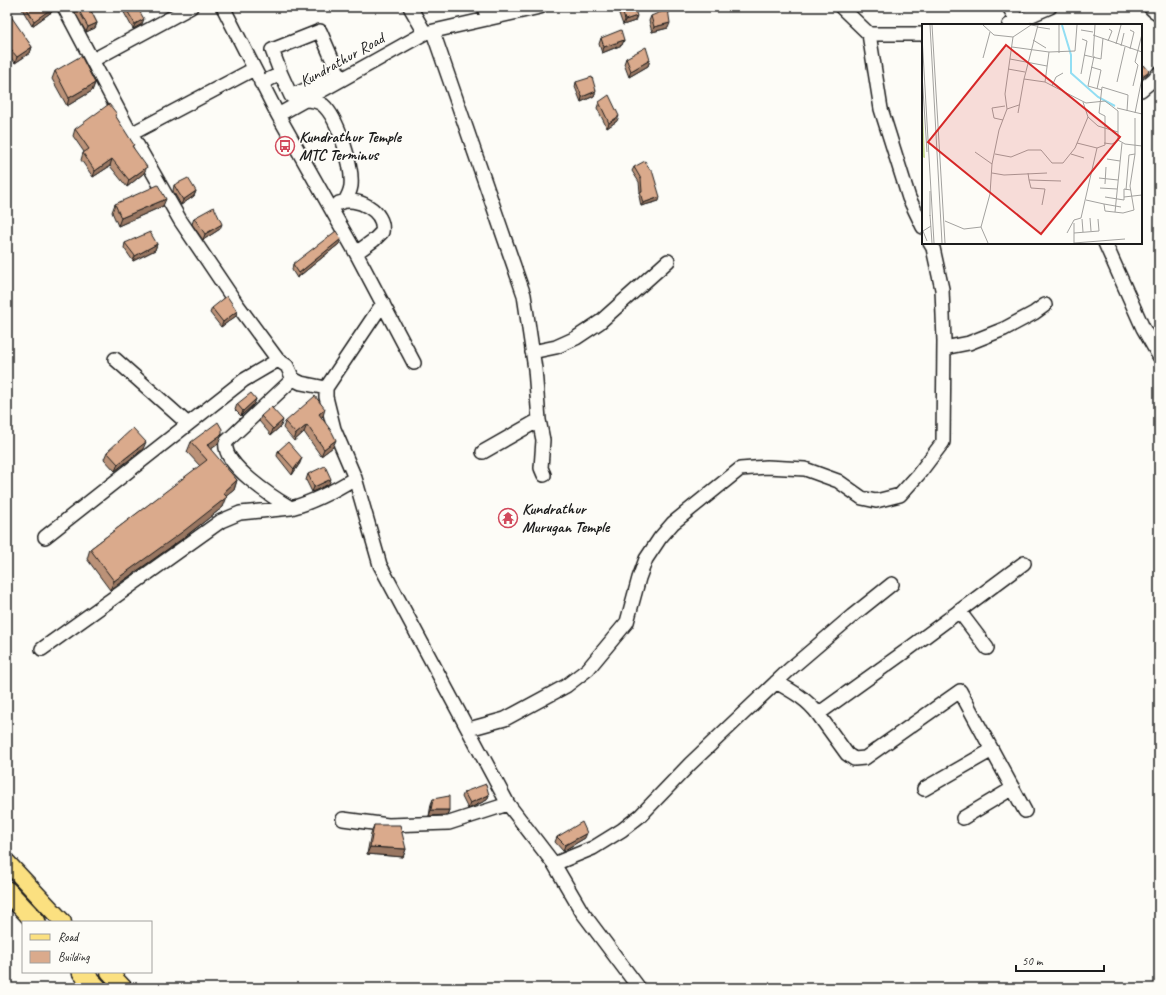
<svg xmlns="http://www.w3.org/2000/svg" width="1166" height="995" font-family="Caveat,sans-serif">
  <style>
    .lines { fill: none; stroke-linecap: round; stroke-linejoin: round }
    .minor-casing { stroke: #1c1c1c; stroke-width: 16 }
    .major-casing { stroke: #1c1c1c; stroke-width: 19 }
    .highway-casing { stroke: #1c1c1c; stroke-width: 22 }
    .minor { stroke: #fdfcf7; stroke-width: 13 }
    .major { stroke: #fbe080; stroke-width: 16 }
    .highway { stroke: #fbe080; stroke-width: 19 }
    .wall { fill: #bb9278; stroke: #1c1c1c }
    .shaded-wall { fill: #997762; stroke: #1c1c1c }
    .building { fill: #daaa8c; stroke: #1c1c1c }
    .labels { text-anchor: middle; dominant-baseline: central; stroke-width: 3.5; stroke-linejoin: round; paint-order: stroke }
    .street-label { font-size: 16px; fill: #1c1c1c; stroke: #fdfcf7 }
    .poi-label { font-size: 16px; font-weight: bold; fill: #1c1c1c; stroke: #fdfcf7; text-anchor: start }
    .inset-river { fill: none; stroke: #92def3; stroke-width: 2 }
    .inset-road { fill: none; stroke: #a3a29f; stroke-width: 1 }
    .view { fill: #d62828; fill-opacity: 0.15; stroke: #d62828; stroke-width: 2 }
    .inset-edge { fill: none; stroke: #1c1c1c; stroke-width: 2 }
  </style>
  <rect width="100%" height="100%" fill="#fdfcf7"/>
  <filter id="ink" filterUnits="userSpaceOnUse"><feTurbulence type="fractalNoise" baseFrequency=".025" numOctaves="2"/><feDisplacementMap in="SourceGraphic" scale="8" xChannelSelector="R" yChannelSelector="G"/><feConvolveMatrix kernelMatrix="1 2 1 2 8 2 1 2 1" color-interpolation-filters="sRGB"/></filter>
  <g filter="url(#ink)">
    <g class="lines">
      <g class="minor-casing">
        <path id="minor" d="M64,7l67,127 49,86 56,83 42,57 9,6 6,13 8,4 25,5
          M223,7l55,108 147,-82 115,-26
          M410,7l15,26
          M484,7l4,12
          M841,7l28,27 12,75 28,89 14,29
          M1009,7l11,18
          M1150,7l3,3 6,4
          M1009,25l41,-18
          M433,32l91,263 11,74 4,51 4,20 -2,28 3,7
          M869,34h54
          M93,60l98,-53
          M261,83l20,-9 -9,-24 48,-19 19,44 -48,21 -10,-22
          M1141,90l13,-11 5,-6
          M305,100c6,0 13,1 18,5 15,13 30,61 28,81 -1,6 -3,10 -6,15
          M278,115l78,138 58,110
          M131,134l123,-65
          M339,203c17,-8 47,8 43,29l-8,8 -18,13
          M1105,243l38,85 16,28
          M383,303l-57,85v9l8,32 21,49 25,87 128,239 46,60 28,48 57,76
          M944,348l25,-5 35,-14 30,-16 11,-8
          M532,352l24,-5 20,-9 24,-16 68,-61
          M115,359l73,65
          M293,379l-67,63c-5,22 48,56 65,66 23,-6 43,-17 64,-30
          M483,452l56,-32
          M45,537l199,-157 34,-20
          M959,611l28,37
          M42,649l179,-128 19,-8 51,-5
          M776,682c16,9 31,17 42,32l85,-61 121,-90
          M818,714l29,40 7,5 11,-1 95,-67 65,120
          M469,729l36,-10 61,-33 22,-17 39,-47 12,-44 7,-19 14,-21 13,-15 67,-54 27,-2 38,2 33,12 24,17 14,3 24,-6 18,-20 25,-33 1,-101 -2,-52 -9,-41 -3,-5
          M924,789l68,-39
          M963,818l50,-30
          M343,819l45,6 61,-2 59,-19
          M554,864l39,-16 29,-18 19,-15 49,-51 100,-95 62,-53 40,-32"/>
      </g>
      <g class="major-casing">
        <path id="major" d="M7,862l56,60
          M109,972l15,16"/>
      </g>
      <g class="highway-casing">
        <path id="highway" d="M7,891l29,31
          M82,972l15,16"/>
      </g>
      <use href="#minor" class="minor"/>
      <use href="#major" class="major"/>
      <use href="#highway" class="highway"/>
    </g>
    <path class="wall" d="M23,7h33l-2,1 -1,3 -21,15 -10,-17z
      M72,7h17l8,16 -2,5 -9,4z
      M121,7h16l5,17 -9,5z
      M620,7h14l1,14 -12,4 -5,-14z
      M7,13l25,34 -2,6 -15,10 -8,-10z
      M651,16l17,12 -16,4 -3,-11z
      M601,38l23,2 -2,5 -20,8 -3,-9z
      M626,58l24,2 -2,6 -19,11 -5,-13z
      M55,71l40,12 -3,8 -25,15 -15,-27z
      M576,82l20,9 -2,5 -13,6 -6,-15z
      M599,102l18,19 -10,7 -10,-20z
      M116,117l17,30 11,26 -17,14 -17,-21 -17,11 -12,-17 2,-7 1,-1 -11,-16 2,-7z
      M634,167l25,34 -18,5 -2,-10 1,-4 -1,-10 -7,-11z
      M174,185l22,6 -2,5 -13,9 -8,-14z
      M115,204l48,2 -45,20 -6,-14z
      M194,218l26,11 -17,11 -11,-16z
      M125,243l32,1 -2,6 -22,11 -9,-13z
      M339,244l-42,34 -5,-8 1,-6z
      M212,308l24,8 -15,11 -11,-14z
      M256,399l-2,5 -13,12 -6,-6 2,-6z
      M261,416l20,10 -10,9 -12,-14z
      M323,416l-2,1 12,30 -12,9 -17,-24 -10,9 -11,-13 2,-6z
      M222,434l-4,10 -8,6 27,30 -3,10 -8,6 -3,11 -41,32 -72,51 -23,-31 3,-10 110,-83 -13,-14 4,-10z
      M143,449l-28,22 -11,-12 3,-7z
      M278,451l22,12 -8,12 -15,-19z
      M308,474l21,10 -17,8 -6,-12z
      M464,792l25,3 -2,5 -19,9 -6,-12z
      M433,799l16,11 -2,5 -18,1 2,-12z
      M374,825l32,24 -3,8 -36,-3 4,-21z
      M557,837l28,1 -22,13 -8,-9z"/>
    <path class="shaded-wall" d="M53,7h3l-2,1 -1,3 -21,15 2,-5z
      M637,16l-2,5 -12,4 2,-5z
      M144,19l-2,5 -9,5 2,-5z
      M97,23l-2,5 -9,4 2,-5z
      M670,23l-2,5 -16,4 2,-5z
      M624,40l-2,5 -20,8 2,-6z
      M32,47l-2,6 -15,10 2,-6z
      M650,60l-2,6 -19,11 2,-6z
      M1149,71l-1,2 -7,6v-2z
      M95,83l-3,8 -25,15 2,-8z
      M596,91l-2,5 -13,6 1,-5z
      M619,116l-2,5 -10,7 2,-5z
      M112,159l-2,7 -17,11 2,-6z
      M147,167l-3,6 -17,14 2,-7z
      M196,191l-2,5 -13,9 2,-5z
      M660,197l-1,4 -18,5 2,-3z
      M166,199l-3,7 -45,20 3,-8z
      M222,224l-2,5 -17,11 2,-6z
      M341,239l-2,5 -42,34 2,-5z
      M157,244l-2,6 -22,11 2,-5z
      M237,311l-1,5 -15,11 2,-5z
      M256,399l-2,5 -13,12 2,-5z
      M325,409l-2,7 -6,5 2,-7z
      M283,420l-2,6 -10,9 2,-6z
      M307,425l-3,7 -10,9 2,-7z
      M222,434l-4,10 -15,11 4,-10z
      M336,440l-3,7 -12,9 3,-7z
      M146,442l-3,7 -28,22 3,-7z
      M302,458l-2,5 -8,12 2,-6z
      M331,479l-2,5 -17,8 2,-5z
      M237,480l-3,10 -15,12 4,-9z
      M227,497l-4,10 -41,32 -72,51 4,-9z
      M489,795l-2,5 -19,9 2,-6z
      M431,810h18l-2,5 -18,1z
      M587,833l-2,5 -22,13 2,-6z
      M370,847l36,2 -3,8 -36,-3z"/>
    <path class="building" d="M26,7h28l-20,14z
      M77,7h12l8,16 -9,4z
      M125,7h12l7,12 -9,5z
      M621,7h13l3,9 -12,4z
      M668,9l2,14 -16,4 -3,-11z
      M8,12l24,35 -15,10 -10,-12v-32z
      M621,30l3,10 -20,7 -3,-9z
      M646,47l4,13 -19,11 -5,-13z
      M81,56l14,27 -26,15 -14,-27z
      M1144,65l5,6 -8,6v-10z
      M592,77l4,14 -14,6 -6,-15z
      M609,95l10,21 -10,7 -10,-21z
      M109,104l8,10 -2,1 19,30 -2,1 15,21 -18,13 -17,-21 -17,12 -12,-18 6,-4 -14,-20z
      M645,161l5,9h2l8,27 -17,6 -3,-11h2l-1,-13 -7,-12z
      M188,178l8,13 -13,9 -9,-15z
      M158,185l8,14 -45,19 -6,-14z
      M214,207l8,17 -17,10 -11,-16z
      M336,231l5,8 -42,34 -6,-9z
      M150,232l7,12 -22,12 -10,-13z
      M227,296l10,15 -14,11 -11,-14z
      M251,393l5,6 -13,12 -6,-7z
      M315,396l10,13 -6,5 13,18 4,8 -12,9 -17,-24 -11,9 -11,-12z
      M271,407l12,13 -10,9 -12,-13z
      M218,422l4,7v5l-15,11 30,35 -14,13 4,4 -42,33 -71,51 -24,-32 117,-89 -16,-18z
      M133,428l13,14 -28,22 -11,-12z
      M288,442l14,16 -8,11 -16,-18z
      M325,466l6,13 -17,8 -6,-13z
      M486,784l3,11 -19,8 -6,-11z
      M449,796v14h-18l2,-11z
      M582,822l5,11 -22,12 -8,-8z
      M374,825h26l6,24 -36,-2z"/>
  </g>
  <defs>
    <g id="bus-ring" transform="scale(1)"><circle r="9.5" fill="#fdfcf7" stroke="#d1495b" stroke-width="1.5"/><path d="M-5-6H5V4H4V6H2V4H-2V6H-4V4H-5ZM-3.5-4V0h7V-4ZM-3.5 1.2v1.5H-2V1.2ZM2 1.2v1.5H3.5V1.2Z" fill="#d1495b"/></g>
    <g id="temple-ring" transform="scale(1)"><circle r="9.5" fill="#fdfcf7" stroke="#d1495b" stroke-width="1.5"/><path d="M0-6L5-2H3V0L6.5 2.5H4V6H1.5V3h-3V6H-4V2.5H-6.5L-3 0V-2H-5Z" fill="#d1495b"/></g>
  </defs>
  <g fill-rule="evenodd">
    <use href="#bus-ring" x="285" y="146"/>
    <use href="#temple-ring" x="508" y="518"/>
  </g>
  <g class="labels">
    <g class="street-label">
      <text transform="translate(342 60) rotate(-29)">Kundrathur Road</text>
    </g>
    <g class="poi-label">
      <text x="299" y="137">Kundrathur Temple<tspan x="299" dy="18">MTC Terminus</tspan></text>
      <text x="522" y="509">Kundrathur<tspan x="522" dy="18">Murugan Temple</tspan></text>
    </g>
  </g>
  <g transform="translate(922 24)">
    <rect width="220" height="220" fill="#fdfcf7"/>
    <path d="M0,67l3,67 -3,-1z" fill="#c9dd92"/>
    <path class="inset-river" d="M140,1l9,30v18l27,24 17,9"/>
    <path class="inset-road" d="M8,1l12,218M10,1l13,218M61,1l11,10 19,2 18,-12 6,1M116,1l-14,54 21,3 41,21 19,-2 13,10v29l7,4 17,2M137,1v28M115,3l13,2M159,6l12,2M208,6l4,2 -4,17M171,11l49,17M0,12l12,207M111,16l13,8M186,17l4,-10 -3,-2M194,20l5,-19M199,22l3,-13M90,23l37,5 -4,30M127,28l26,-1 2,-26M162,31l17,4 2,-21M171,32l2,-31M172,32l-6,30 14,4M61,34l7,-26M88,35l37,7M169,43l10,3 -4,19M86,45l17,3M0,50l5,78M159,50l6,-33 -5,-2M195,58l8,-35M130,62l4,-9 7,-4M211,62l5,-21 -3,-3 7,-28M195,84l25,6M85,85l-2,-15 8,-57M96,89l6,-34M213,89l7,-35M166,93l10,9 20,6M81,96l-9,-2 -2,-10 13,-2M182,119l8,1 7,-4M175,124l8,-3v-29l-6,-3 3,-26 26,8 -1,16M53,128l17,12M73,130l16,3 17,-7h13l11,13h11l12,-15 13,-31 -5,-15M149,130l13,4M185,135l13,2M70,149l12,2 43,-2M106,149l1,7 32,1M177,154l19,2M107,156l2,8 14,1 -3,16M183,160l1,-17M178,164l17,1M204,166l3,-35 6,-1M8,167v25M183,173l19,3v-11l7,1M202,173l18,-2M164,176l18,4 1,7 18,2 11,-3 -4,-24 5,-32v-36M182,180l17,3M193,188l7,-69M8,191l2,28M168,194l1,13M160,195l1,13M23,197l19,8 17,-2M152,199v20M145,209l7,-13 7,-2 16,-70 -20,-5M152,209l25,-2 -1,-12M5,217l-4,-10 8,-5M66,219l-7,-16 9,-33 2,-30 7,-34 8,-21 12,-4M152,219l51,-4"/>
    <path class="view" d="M84,21l114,92 -79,97 -113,-92z"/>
    <rect width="220" height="220" class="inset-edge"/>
  </g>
  <rect width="1166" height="995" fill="none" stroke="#fdfcf7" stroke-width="24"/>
  <rect x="12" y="12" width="1142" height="971" fill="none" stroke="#1c1c1c" stroke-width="1.5" filter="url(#ink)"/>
  <rect x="22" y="921" width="130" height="52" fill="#fdfcf7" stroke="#a3a29f"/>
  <rect x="30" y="934" width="20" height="6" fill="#fbe080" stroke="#a3a29f"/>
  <text x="58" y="941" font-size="12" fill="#1c1c1c">Road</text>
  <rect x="30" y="951" width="20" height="12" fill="#daaa8c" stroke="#a3a29f"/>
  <text x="58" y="961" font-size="12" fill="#1c1c1c">Building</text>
  <path d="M1016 965v6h88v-6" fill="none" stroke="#1c1c1c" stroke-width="2"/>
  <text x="1022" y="965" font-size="12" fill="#1c1c1c" stroke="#fdfcf7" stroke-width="3" paint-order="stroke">50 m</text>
</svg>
